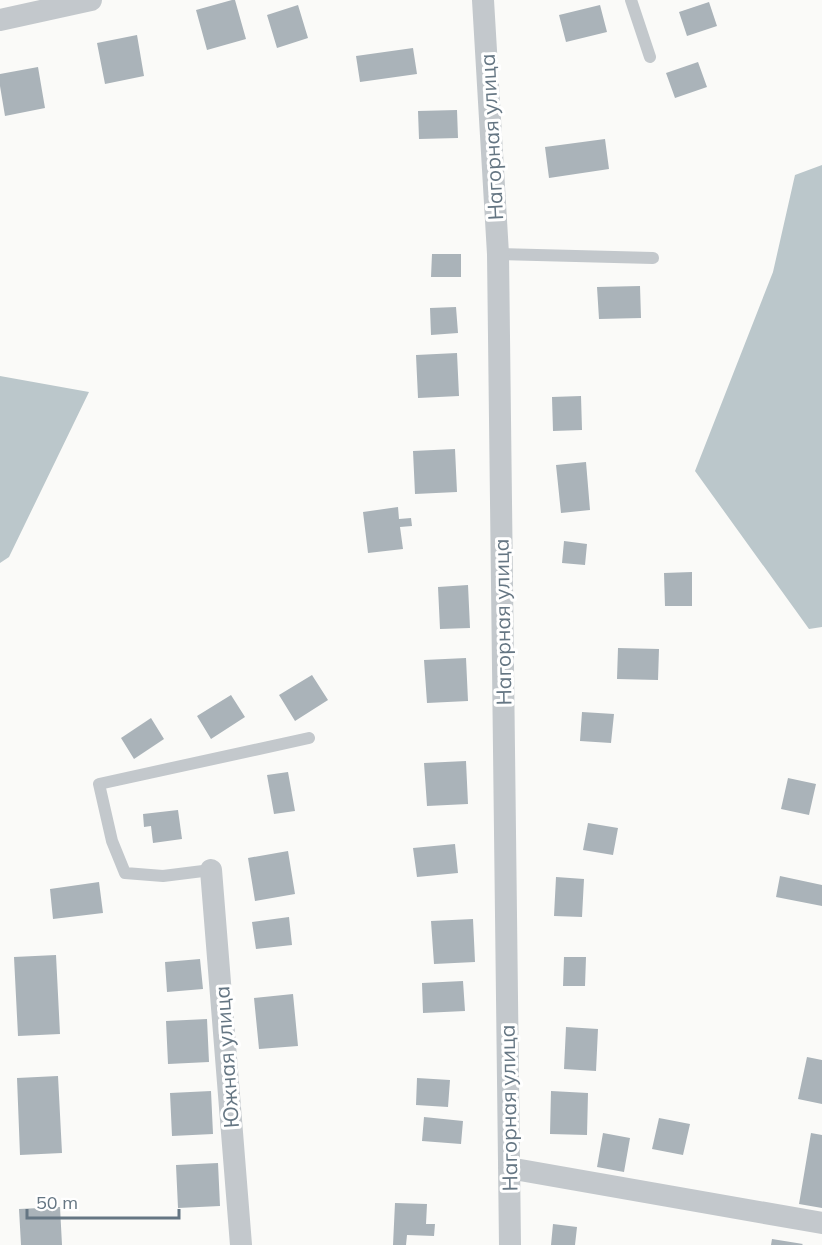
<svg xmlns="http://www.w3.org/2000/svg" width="822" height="1245" font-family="Mulish,sans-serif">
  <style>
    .water { fill: #bbc7cb }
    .building { fill: #aab3b9 }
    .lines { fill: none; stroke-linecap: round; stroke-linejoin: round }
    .service { stroke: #c3c8cc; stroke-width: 12 }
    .minor { stroke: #c3c8cc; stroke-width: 22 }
    .labels { text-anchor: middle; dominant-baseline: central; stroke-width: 6; stroke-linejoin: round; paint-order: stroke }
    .street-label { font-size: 21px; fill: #657683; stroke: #fff }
  </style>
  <rect width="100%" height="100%" fill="#fafaf8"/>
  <path class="water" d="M822,165v462l-13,2 -114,-158 78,-199 22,-97z
    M0,376l89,16 -80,165 -9,6z"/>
  <path class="building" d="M232,0h3l11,39 -39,11 -11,-40z
    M709,2l8,24 -30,10 -8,-24z
    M298,5l10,33 -31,10 -10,-33z
    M600,5l7,27 -41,10 -7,-27z
    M137,35l7,41 -39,8 -8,-41z
    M413,48l4,26 -57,8 -4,-26z
    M698,62l9,25 -32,11 -9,-25z
    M38,67l7,41 -40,8 -5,-30v-12z
    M457,110l1,28 -39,1 -1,-28z
    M605,139l4,30 -60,9 -4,-31z
    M432,254h29v23h-30z
    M640,286l1,32 -42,1 -2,-32z
    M456,307l2,26 -27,2 -1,-27z
    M457,353l2,43 -41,2 -2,-43z
    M581,396l1,34 -29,1 -1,-34z
    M455,449l2,43 -42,2 -2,-43z
    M586,462l4,48 -29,3 -5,-48z
    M398,507l1,12 12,-1 1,8 -12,1 3,22 -35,4 -5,-41z
    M564,541l23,3 -2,21 -23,-2z
    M692,572v34h-27l-1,-33z
    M468,585l2,43 -30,1 -2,-42z
    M618,648l41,1 -1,31 -41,-1z
    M466,658l2,43 -41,2 -3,-43z
    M312,675l16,25 -33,21 -16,-26z
    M231,695l14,22 -34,22 -14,-23z
    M582,712l32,2 -3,29 -31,-2z
    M151,718l13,21 -30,20 -13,-21z
    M466,761l2,43 -41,2 -3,-43z
    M288,772l7,39 -21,3 -7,-39z
    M788,778l28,6 -7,31 -28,-6z
    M178,810l4,29 -29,4 -2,-17 -7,1 -1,-13z
    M588,823l30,5 -5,27 -30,-5z
    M455,844l3,29 -41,4 -4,-29z
    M288,851l7,43 -40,7 -7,-43z
    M780,876l42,9v21l-46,-9z
    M556,877l28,2 -2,38 -28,-1z
    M99,882l4,31 -50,6 -3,-30z
    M289,917l3,28 -36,4 -4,-27z
    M473,919l2,43 -41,2 -3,-43z
    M56,955l4,79 -42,2 -4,-79z
    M564,957h22l-1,29h-22z
    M200,959l3,30 -36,3 -2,-30z
    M463,981l2,30 -42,2 -1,-30z
    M293,994l5,52 -39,3 -5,-51z
    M207,1019l2,43 -41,2 -2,-43z
    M566,1027l32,2 -2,42 -32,-2z
    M807,1057l15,3v44l-24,-5z
    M58,1076l4,77 -42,2 -3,-77z
    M417,1078l33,2 -2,27 -32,-2z
    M211,1091l2,43 -41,2 -2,-43z
    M551,1091l37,2 -1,42 -37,-1z
    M424,1117l39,4 -2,23 -39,-3z
    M659,1118l31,6 -7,31 -31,-6z
    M603,1133l27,5 -6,34 -27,-5z
    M811,1133l11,2v73l-23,-4z
    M218,1163l2,43 -42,2 -2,-43z
    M395,1203l32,1 -1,20h9l-1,12 -27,-1 -1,10h-13z
    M60,1207l2,38h-41l-2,-36z
    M553,1224l24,3 -2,18h-24z
    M772,1239l31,5 -1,1h-31z"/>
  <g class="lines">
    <path class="service" d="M631,0l19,57
      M498,254l155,4
      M211,870l-48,6 -38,-3 -13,-32 -13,-57 210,-46"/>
    <path class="minor" d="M483,0l15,254 12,991
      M0,20l91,-20
      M211,870l30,375
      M509,1168l313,55"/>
  </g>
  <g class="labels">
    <g class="street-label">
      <text transform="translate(491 137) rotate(-93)">Нагорная улица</text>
      <text transform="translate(502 622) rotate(-91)">Нагорная улица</text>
      <text transform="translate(226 1057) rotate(-94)">Южная улица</text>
      <text transform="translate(508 1108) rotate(-91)">Нагорная улица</text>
    </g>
  </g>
  <path d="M27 1209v9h152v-9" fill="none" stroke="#657683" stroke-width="3"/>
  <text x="36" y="1209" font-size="18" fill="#657683" stroke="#ffffff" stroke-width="4.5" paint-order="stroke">50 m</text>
</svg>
